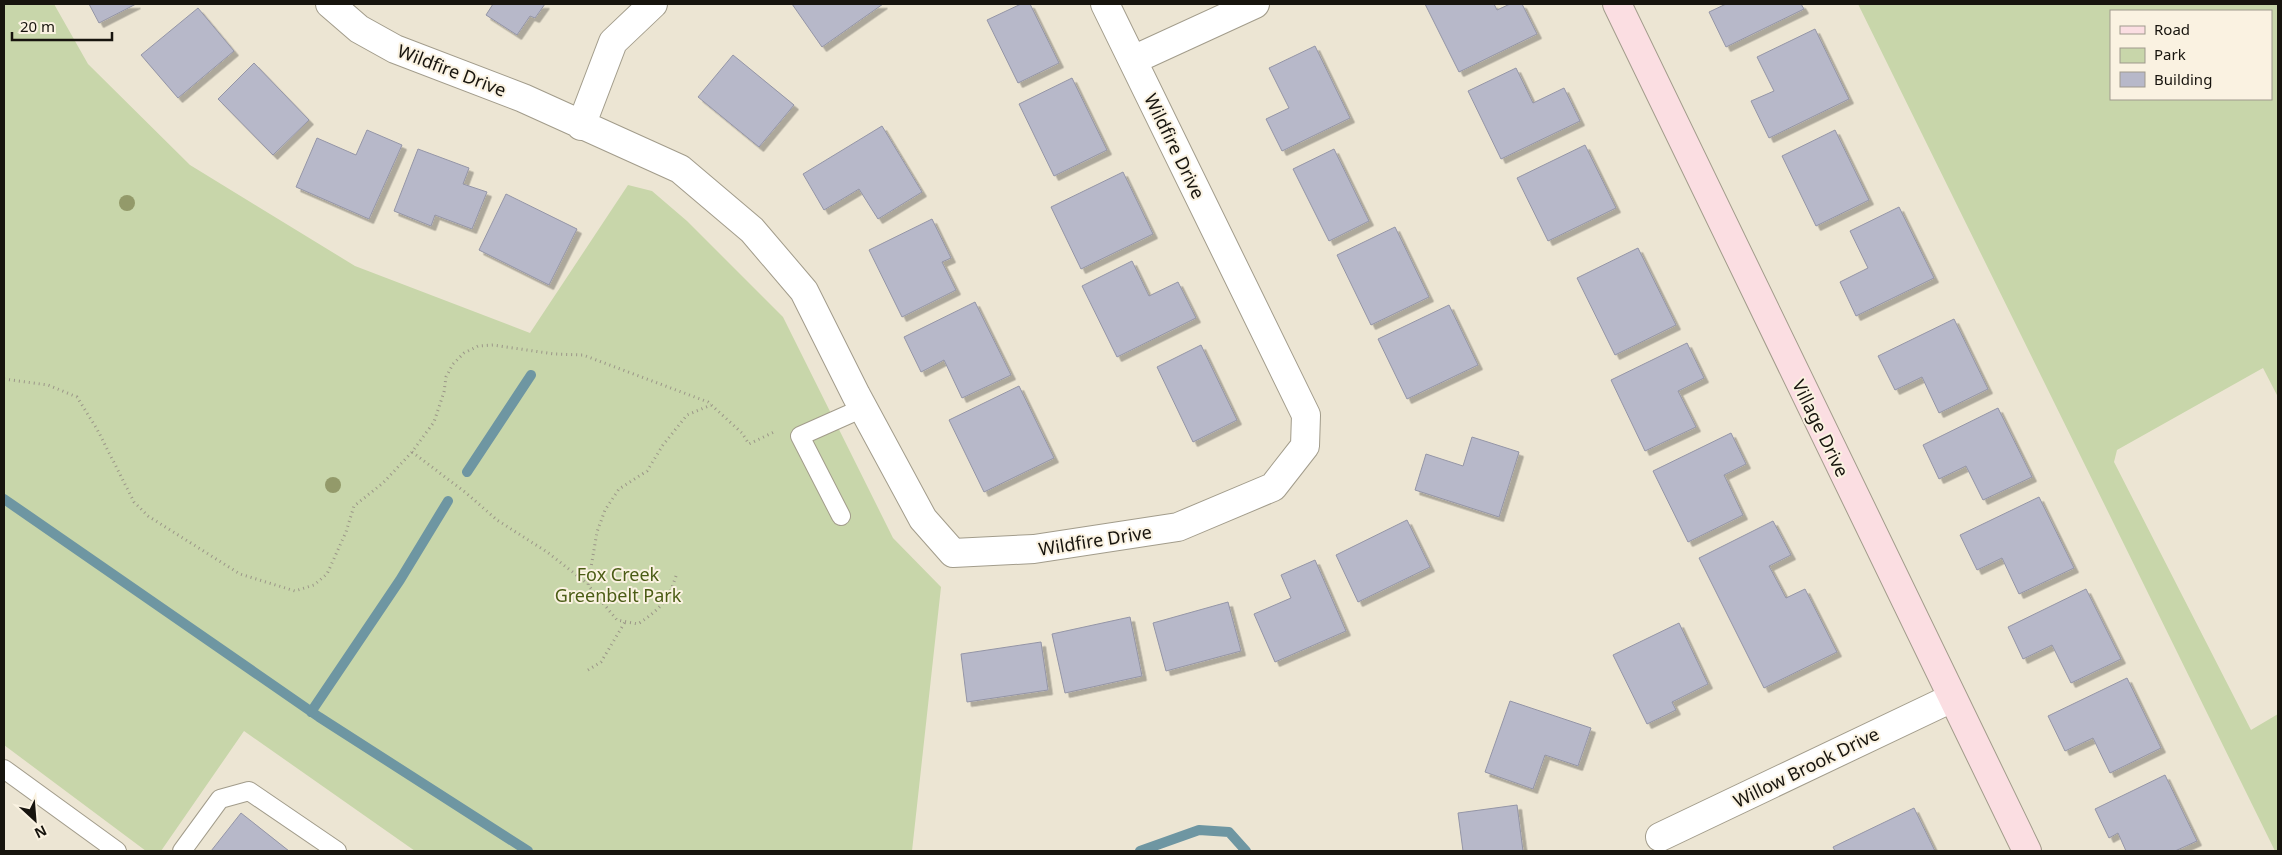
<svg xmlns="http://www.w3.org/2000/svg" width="2282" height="855" font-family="'Noto Sans',sans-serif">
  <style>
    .green { fill: #c8d6aa; fill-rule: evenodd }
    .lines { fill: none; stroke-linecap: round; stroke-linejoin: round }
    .stream { stroke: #6e96a2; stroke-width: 10 }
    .building { fill: #b7b8c9; stroke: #9495a6; filter: url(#shadow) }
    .lane-casing { stroke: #a29c8b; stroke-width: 20 }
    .street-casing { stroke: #a29c8b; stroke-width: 30 }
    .secondary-casing { stroke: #a29c8b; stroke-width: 30 }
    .path { stroke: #9b9688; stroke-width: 3; stroke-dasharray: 1 4; stroke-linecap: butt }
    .lane { stroke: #fff; stroke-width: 18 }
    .street { stroke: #fff; stroke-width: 28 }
    .secondary { stroke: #fbdee2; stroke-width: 28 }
    .tree { fill: #939a6a }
    .labels { text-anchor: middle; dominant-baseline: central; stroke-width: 4; stroke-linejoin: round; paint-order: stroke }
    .street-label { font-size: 18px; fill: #17140e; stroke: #faf2e1 }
    .park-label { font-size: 18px; fill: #4b5c15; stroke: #faf2e1 }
  </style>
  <defs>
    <filter id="shadow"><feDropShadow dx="4.5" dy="4.5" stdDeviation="0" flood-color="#0004"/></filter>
  </defs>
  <rect width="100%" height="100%" fill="#ece5d3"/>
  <path class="green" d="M4,4h50l34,60 102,101 165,101 175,67 98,-148 24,6 35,30 96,96 110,221 48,49 -29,264h-497l-171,-120 -83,120h-15l-142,-106z
    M1858,4h420v393l-15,-29 -146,82 -3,12 137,268 27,-16v137h-3zM2111,11h160v88h-160z"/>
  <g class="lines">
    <path class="stream" d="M467,472l64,-97
      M4,499l315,218 209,134
      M311,712l89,-132 48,-79
      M1140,851l59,-21 30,2 17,19"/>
  </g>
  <path class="building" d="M89,4h47l-37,19z
    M493,4h52l-10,14 -5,-2 -13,19 -31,-20z
    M792,4h91l-61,43z
    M1021,4h9l29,59 -41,20 -31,-63z
    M1425,4h69l3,6 13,-6h12l15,30 -78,38z
    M1726,4h75l3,5 -78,38 -17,-35z
    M198,8l36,43 -56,47 -37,-43z
    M1815,29l34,70 -80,39 -18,-37 23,-10 -17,-34z
    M1315,46l35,72 -68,33 -16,-32 23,-11 -20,-40z
    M733,55l61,50 -35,42 -61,-50z
    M254,63l55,57 -36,35 -55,-56z
    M1516,68l17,35 31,-15 16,33 -79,38 -33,-68z
    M1072,78l35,72 -53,26 -35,-72z
    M882,126l40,66 -44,27 -19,-30 -35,21 -21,-36z
    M367,130l35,15 -33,74 -73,-32 21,-49 39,17z
    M1835,130l34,70 -53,26 -34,-70z
    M1585,145l31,63 -68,33 -31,-63z
    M418,149l51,19 -6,16 24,8 -15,37 -37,-14 -4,11 -37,-15z
    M1334,149l35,72 -40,20 -36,-72z
    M1123,172l30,62 -72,35 -30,-62z
    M506,194l71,35 -28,56 -70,-35z
    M1899,207l35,71 -78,38 -16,-34 28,-14 -18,-37z
    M932,219l19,39 -9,4 14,28 -54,27 -33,-67z
    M1395,227l34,70 -58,28 -34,-70z
    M1638,248l38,77 -61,30 -38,-77z
    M1132,261l17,35 29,-14 18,36 -79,39 -35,-71z
    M975,302l36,73 -49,23 -18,-38 -23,12 -17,-35z
    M1449,305l29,60 -71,34 -29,-60z
    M1954,319l34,70 -49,24 -17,-36 -27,13 -17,-34z
    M1687,343l17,35 -26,13 18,36 -51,24 -34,-71z
    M1201,345l36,75 -44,22 -36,-75z
    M1019,386l35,72 -70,34 -35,-72z
    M1998,408l34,69 -49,23 -17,-34 -27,13 -16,-34z
    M1731,433l15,31 -22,11 19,40 -55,27 -35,-71z
    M1472,437l47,15 -20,65 -84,-27 11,-36 37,12z
    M2039,497l35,71 -55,26 -17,-36 -25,12 -17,-35z
    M1407,520l23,47 -72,35 -22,-47z
    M1773,521l18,34 -22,11 17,32 19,-9 32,63 -73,36 -65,-130z
    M1315,560l31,71 -71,31 -21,-48 37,-16 -10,-23z
    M2086,589l35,70 -50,24 -19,-38 -29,14 -15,-32z
    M1228,602l13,49 -75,20 -13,-48z
    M1130,617l12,59 -77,17 -13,-59z
    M1679,623l29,61 -36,18 4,8 -29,14 -34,-69z
    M1041,642l7,48 -81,12 -6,-48z
    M2127,678l34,70 -51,25 -17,-35 -28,13 -17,-35z
    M1510,701l81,27 -13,38 -33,-11 -12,34 -48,-17z
    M2165,775l32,66 -22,10h-49l-8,-18 -9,5 -14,-29z
    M1517,805l6,46h-60l-5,-38z
    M1914,808l21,43h-100l-2,-4z
    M241,813l48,38h-78z"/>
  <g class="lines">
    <g class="lane-casing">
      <path id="lane" d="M841,516l-41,-80 63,-28
        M4,769l113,82
        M182,851l38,-52 29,-8 88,60"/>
    </g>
    <g class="street-casing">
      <path id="street" d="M330,4l29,25 36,20 128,49 157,71 72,61 52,61 52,104 67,124 30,34 81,-4 144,-22 95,-40 32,-41 1,-31 -201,-411
        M1133,60l122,-56
        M581,126l32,-84 40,-38
        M1660,837l292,-139"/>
    </g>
    <g class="secondary-casing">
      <path id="secondary" d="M1617,4l410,847"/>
    </g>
    <path class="path" d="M4,379l44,6 29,12 20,32 37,73 14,14 92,58 55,17 19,-6 13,-11 19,-42 8,-26 29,-23 29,-31 22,-30 10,-30 2,-15 7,-13 11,-11 14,-7 15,-1 61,9 29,1 125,47 34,31 7,11 27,-13
      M412,452l53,40 32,28 50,32 41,32
      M676,576c-8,25 -17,34 -38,48l-21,-4 -29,-35 9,-53 8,-22 14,-21 28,-18 16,-26 24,-30 24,-10
      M588,670l13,-8 24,-40"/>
    <use href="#lane" class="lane"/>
    <use href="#street" class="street"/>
    <use href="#secondary" class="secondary"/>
  </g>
  <g class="tree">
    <circle cx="127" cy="203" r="8"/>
    <circle cx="333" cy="485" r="8"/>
  </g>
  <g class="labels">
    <g class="street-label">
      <text transform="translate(452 70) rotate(21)">Wildfire Drive</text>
      <text transform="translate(1175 146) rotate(64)">Wildfire Drive</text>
      <text transform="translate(1821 428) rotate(64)">Village Drive</text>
      <text transform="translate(1095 540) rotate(-9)">Wildfire Drive</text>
      <text transform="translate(1806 767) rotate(-26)">Willow Brook Drive</text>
    </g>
    <g class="park-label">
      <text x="618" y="574">Fox Creek<tspan x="618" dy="21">Greenbelt Park</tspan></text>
    </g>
  </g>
  <rect width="2282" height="855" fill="none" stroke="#17140e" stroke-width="10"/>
  <rect x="2110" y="10" width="162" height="90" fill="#faf2e1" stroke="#9f998d"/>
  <rect x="2120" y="26" width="25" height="8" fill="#fbdee2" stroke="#9f998d"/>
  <text x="2154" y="35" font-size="15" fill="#17140e">Road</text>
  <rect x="2120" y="48" width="25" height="15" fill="#c8d6aa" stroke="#9f998d"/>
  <text x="2154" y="60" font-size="15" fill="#17140e">Park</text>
  <rect x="2120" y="72" width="25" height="15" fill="#b7b8c9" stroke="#9f998d"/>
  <text x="2154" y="85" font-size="15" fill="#17140e">Building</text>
  <g transform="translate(35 820) rotate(154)" stroke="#faf2e1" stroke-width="4" paint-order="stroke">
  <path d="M0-4L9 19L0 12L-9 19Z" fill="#17140e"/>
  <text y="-8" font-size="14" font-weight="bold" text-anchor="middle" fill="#17140e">N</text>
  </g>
  <path d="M12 32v8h100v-8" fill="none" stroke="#17140e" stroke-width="2.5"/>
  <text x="20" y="32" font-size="15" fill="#17140e" stroke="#faf2e1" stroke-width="4" paint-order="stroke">20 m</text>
</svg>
